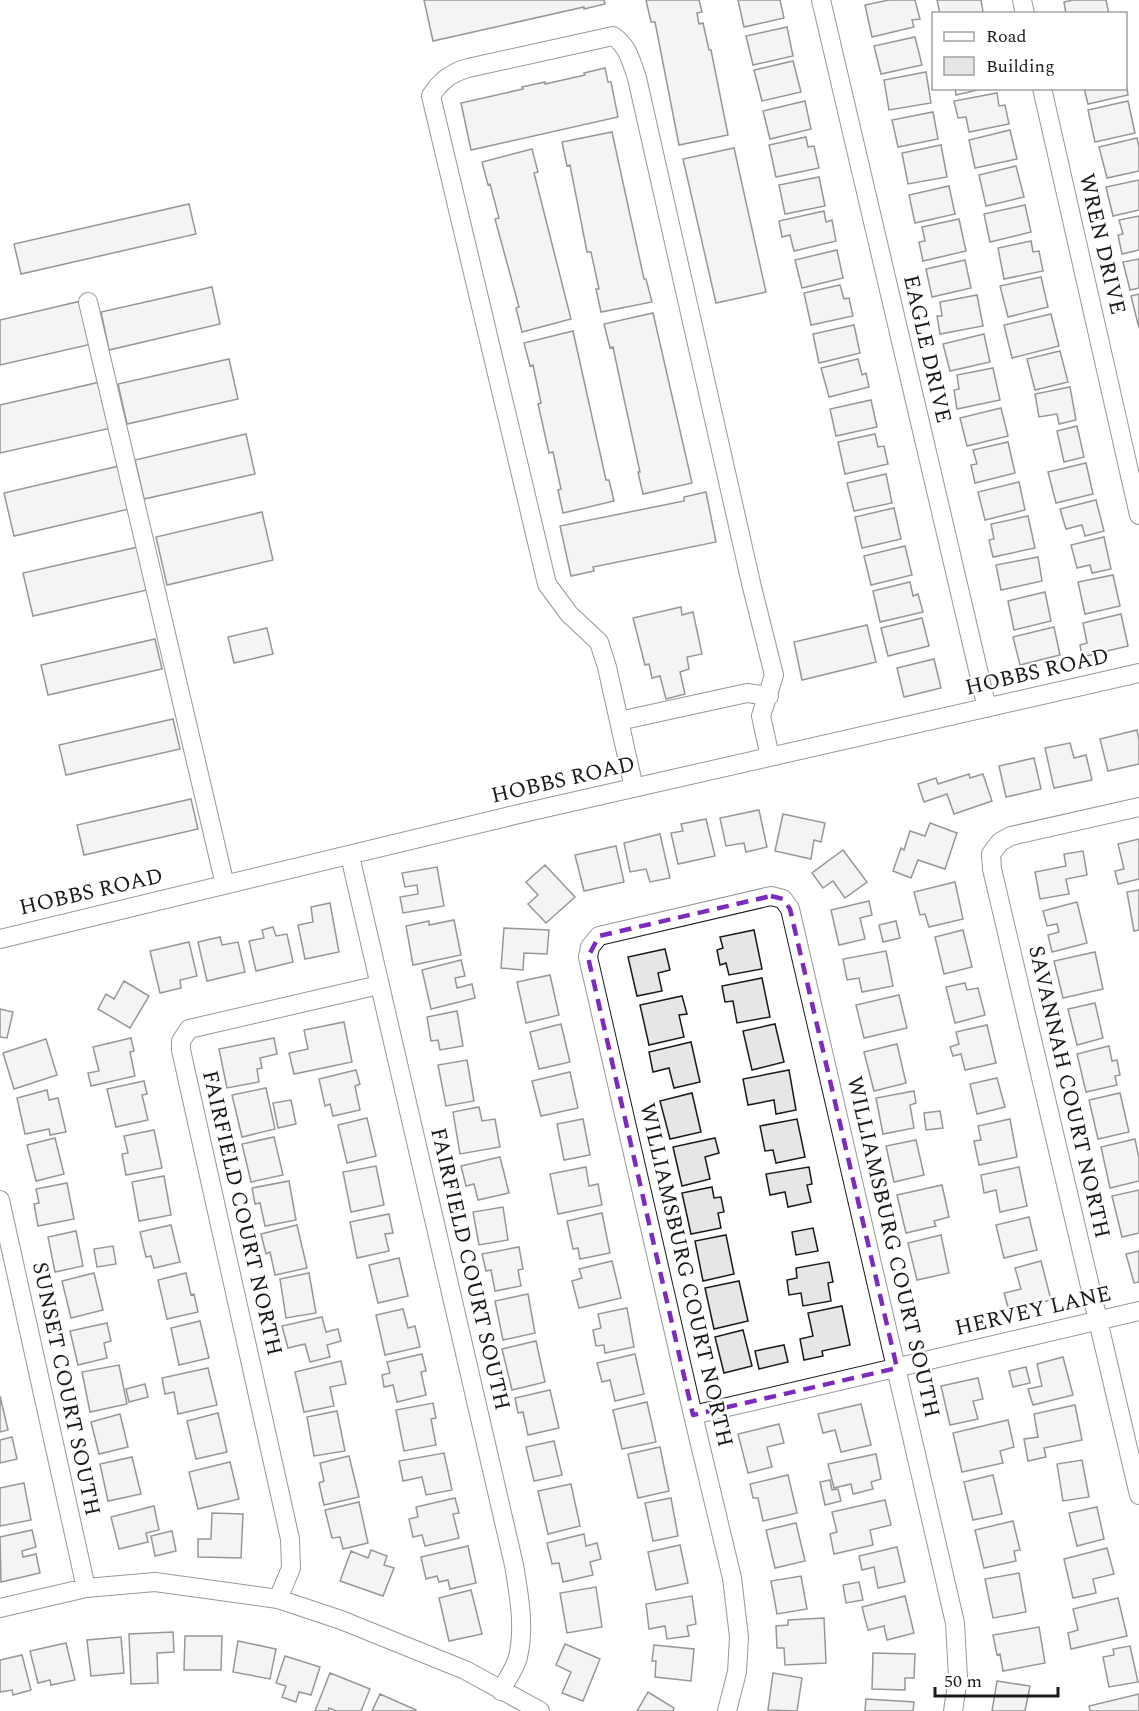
<svg xmlns="http://www.w3.org/2000/svg" width="1139" height="1711" font-family="Spectral,serif">
  <style>
    .building { fill: #e6e6e6; stroke: #1a1a1a; stroke-width: 1.5 }
    .lines { fill: none; stroke-linecap: round; stroke-linejoin: round }
    .minor-casing { stroke: #1a1a1a; stroke-width: 20 }
    .minor { stroke: #fff; stroke-width: 18 }
    .marked { fill: none; stroke: #7b2cbf; stroke-width: 4.5; stroke-dasharray: 12 8; stroke-linejoin: round }
    .labels { text-anchor: middle; dominant-baseline: central; stroke-width: 4.5; stroke-linejoin: round; paint-order: stroke }
    .street-label { font-size: 22px; fill: #1a1a1a; stroke: #fff }
  </style>
  <rect width="100%" height="100%" fill="#fff"/>
  <path class="building" d="M424,0h180l1,4 -21,5v-2l-151,34z
    M646,0h53l3,12 -5,1 2,11 4,-1 6,27h2l17,85 -49,10 -24,-123h-4z
    M738,0h42l4,18 -40,9z
    M889,0h26l5,19 -8,1 2,7 -42,10 -7,-32z
    M937,0h44l2,12 -9,2h-34z
    M1073,0h33l3,14h-43l-2,-12z
    M787,27l6,29 -40,9 -7,-29z
    M915,37l7,28 -41,9 -7,-28z
    M793,61l8,31 -39,9 -8,-31z
    M605,68l3,14h3l7,35 -147,33 -10,-47 62,-14 -1,-2 23,-5v2l40,-9 -1,-2z
    M926,72l5,31 -42,7 -5,-30z
    M1126,82l2,13 -40,9 -4,-16h42z
    M955,88h31l-30,7z
    M997,93l2,13 6,-1 4,19 -40,8 -3,-15 -8,1 -4,-17z
    M805,101l6,28 -41,10 -7,-28z
    M1128,101l7,32 -40,9 -7,-32z
    M933,112l5,27 -40,8 -6,-27z
    M1010,130l7,29 -42,9 -6,-28z
    M612,132l32,147h2l6,23 -51,10 -5,-23h3l-8,-37h-4l-17,-87 -3,1 -5,-24z
    M806,137l2,10 6,-1 5,22 -43,9 -7,-32z
    M1137,138l2,9v24l-32,7 -8,-31z
    M941,145l6,32 -39,7 -6,-31z
    M734,148l32,144 -50,11 -33,-144z
    M532,149l6,23 -4,1 37,146 -49,13 -6,-24 3,-1 -24,-88 4,-1 -9,-34 -2,1 -6,-23z
    M1016,166l8,31 -38,9 -7,-31z
    M819,177l6,29 -40,8 -6,-29z
    M1139,180v30l-26,6 -7,-29z
    M949,186l6,28 -40,9 -6,-28z
    M189,204l7,30 -175,40 -7,-30z
    M1025,205l6,27 -41,10 -6,-28z
    M824,211l2,11 6,-2 4,21 -42,10 -4,-16 -8,2 -3,-16z
    M1139,216v34l-17,4 -4,-19 5,-1 -4,-14z
    M959,219l7,32 -43,10 -4,-19 6,-1 -3,-14z
    M1031,241l2,11 6,-1 4,20 -39,8 -6,-31z
    M837,250l6,28 -41,10 -7,-28z
    M1139,259v29l-9,2 -7,-28z
    M965,260l6,28 -39,9 -6,-28z
    M1041,277l7,30 -40,10 -8,-31z
    M840,285l4,14 5,-1 4,18 -42,9 -7,-32z
    M212,287l8,37 -111,26 -8,-38z
    M1139,294v34l-8,-32z
    M977,295l6,31 -43,8 -3,-18h5l-2,-14z
    M81,301l11,43 -92,21v-45z
    M653,313l39,170 -49,11 -5,-22h2l-19,-87 -8,-38 -3,1 -6,-24z
    M1051,314l8,32 -47,12 -8,-33z
    M854,325l6,28 -41,10 -6,-29z
    M573,331l33,149h3l5,21 -51,12 -5,-23 3,-1 -8,-37 -4,1 -11,-49 3,-1 -8,-38 -3,1 -6,-23z
    M984,334l6,28 -40,9 -7,-27z
    M1060,351l8,31 -33,8 -8,-31z
    M229,359l9,40 -111,25 -9,-40z
    M858,359l4,16 4,-2 3,14 -40,10 -8,-29z
    M993,368l7,32 -43,9 -3,-19 5,-1 -2,-14z
    M100,382l11,46 -111,25v-48z
    M1070,387l6,33 -17,4 -2,-10 -18,3 -4,-23z
    M871,400l6,27 -41,9 -6,-27z
    M1001,408l7,28 -41,10 -7,-28z
    M1077,426l7,31 -20,5 -7,-31z
    M246,434l9,40 -111,25 -9,-39z
    M875,434l3,13 6,-1 4,18 -43,10 -7,-32z
    M1008,442l7,31 -40,10 -4,-18 6,-1 -4,-14z
    M1086,463l7,31 -37,9 -8,-31z
    M119,466l10,43 -115,27 -10,-43z
    M886,474l6,29 -38,8 -7,-28z
    M1019,482l6,28 -40,10 -7,-28z
    M706,492l10,50 -123,25 1,4 -23,5 -11,-50 124,-25v-4z
    M1096,500l8,31 -19,5 -3,-11 -16,4 -6,-20z
    M894,508l7,31 -39,9 -7,-31z
    M262,512l11,48 -106,25 -11,-48z
    M1028,516l7,32 -42,9 -4,-17 5,-1 -3,-15z
    M1104,537l7,32 -19,4 -2,-8 -13,3 -6,-23z
    M905,546l7,29 -41,10 -7,-29z
    M138,547l9,43 -114,26 -10,-43z
    M1038,557l4,24 -41,9 -5,-25z
    M1113,575l7,31 -35,8 -7,-32z
    M910,582l3,14 5,-2 5,18 -43,10 -7,-31z
    M1045,592l6,29 -37,9 -6,-29z
    M681,607l1,8 11,-3 9,42 -15,3 2,12 -9,3 5,22 -19,5 -6,-23 -8,2 -3,-14 -4,1 -12,-47z
    M1121,614l7,32 -46,11 -2,-12 7,-2 -4,-20z
    M922,618l7,28 -41,10 -7,-28z
    M867,625l9,37 -74,18 -8,-38z
    M1054,627l6,28 -40,10 -7,-28z
    M267,628l6,26 -39,9 -6,-26z
    M155,639l7,30 -114,26 -7,-30z
    M934,659l7,29 -37,9 -7,-29z
    M173,719l7,30 -114,26 -7,-30z
    M1137,730l2,10v24l-31,7 -8,-32z
    M1070,743l4,15 12,-3 6,25 -38,8 -9,-40z
    M1034,758l7,31 -35,8 -7,-31z
    M969,774l1,4 13,-4 9,27 -38,13 -7,-20 -23,8 -6,-18 18,-6 2,6z
    M191,799l7,30 -114,26 -7,-30z
    M759,810l8,37 -21,5 -2,-9 -18,3 -6,-28z
    M783,814l42,9 -4,19 -7,-2 -3,19 -36,-8z
    M706,819l9,37 -37,8 -7,-31 12,-2 -2,-7z
    M930,823l27,10 -12,36 -27,-9 -7,18 -18,-7 8,-23 3,2 6,-19 15,5z
    M660,834l10,44 -20,4 -4,-13 -16,3 -6,-29z
    M1139,839v40l-21,5 -3,-13 9,-2 -6,-25z
    M616,846l8,36 -40,9 -9,-36z
    M843,850l24,32 -22,16 -12,-17 -10,7 -11,-15z
    M1083,851l4,24 -21,4 3,15 -29,5 -5,-27 31,-6 -2,-12z
    M545,865l30,32 -29,26 -18,-19 10,-9 -12,-13z
    M437,867l7,39 -41,7 -3,-16 18,-3 -1,-9 -12,2 -3,-14z
    M955,882l8,37 -34,8 -4,-13 -5,1 -6,-23z
    M1139,890v40l-5,1 -7,-39z
    M869,901l3,14 -12,3 5,21 -26,6 -8,-35z
    M1077,902l10,41 -35,9 -4,-17 11,-3 -2,-8 -10,2 -4,-15z
    M330,903l9,49 -34,7 -7,-34 15,-3 -2,-15z
    M454,920l7,35 -48,10 -7,-39 23,-5v4z
    M896,921l4,17 -17,4 -4,-17z
    M273,927l3,9 11,-2 6,28 -37,9 -7,-30 15,-3 -2,-8z
    M504,928l45,2 -2,24 -23,-1 -1,17 -22,-2z
    M754,930l8,39 -33,6 -3,-12 -6,2 -3,-15 6,-2 -3,-11z
    M963,930l9,37 -28,7 -9,-37z
    M220,937l2,8 16,-3 7,30 -38,9 -9,-39z
    M189,942l8,34 -17,4 1,8 -21,5 -10,-42z
    M665,949l5,21 -12,3 4,18 -25,5 -9,-39z
    M886,951l7,35 -31,6 -3,-14 -12,2 -4,-21z
    M1095,952l8,37 -40,9 -9,-37z
    M461,960l4,16 -10,2 2,10 15,-4 3,14 -44,11 -9,-39z
    M550,975l9,40 -33,8 -9,-41z
    M762,978l8,39 -33,6 -4,-22 -8,1 -3,-16z
    M124,981l25,15 -19,32 -32,-19 8,-15 8,5z
    M965,983l2,7 11,-2 7,27 -30,8 -9,-36z
    M899,995l8,33 -43,10 -8,-33z
    M682,996l5,18 -8,1 5,22 -35,8 -9,-40z
    M1095,1003l8,35 -26,7 -9,-36z
    M0,1009l13,3 -6,26 -7,-1z
    M457,1011l6,35 -23,4 -2,-10 -7,1 -4,-24z
    M344,1022l8,40 -58,12 -5,-21 19,-4 -4,-19z
    M561,1024l9,38 -31,7 -9,-37z
    M775,1024l9,38 -32,8 -9,-39z
    M987,1025l9,38 -31,7 -4,-16 -8,2 -3,-9 9,-3 -3,-12z
    M131,1038l3,13 -4,1 5,24 -44,10 -3,-13 11,-2 -6,-24z
    M274,1038l3,16 -17,4 2,10 -5,1 2,13 -32,6 -8,-39z
    M46,1039l11,36 -43,14 -11,-36z
    M691,1042l9,40 -26,6 -5,-20 -16,4 -4,-20z
    M897,1044l9,39 -32,8 -10,-39z
    M1109,1046l3,15 5,-1 3,15 -5,1 2,9 -31,7 -9,-38z
    M467,1060l7,41 -28,5 -8,-41z
    M356,1070l4,14 -5,2 5,24 -27,6 -3,-12 -5,2 -6,-27z
    M789,1070l7,40 -20,4 -2,-14 -26,5 -5,-26z
    M570,1072l8,36 -37,8 -9,-35z
    M997,1078l8,29 -28,7 -7,-30z
    M144,1081l3,13 -5,1 6,25 -32,7 -9,-38z
    M266,1088l9,41 -33,8 -10,-42z
    M47,1090l2,10 9,-2 8,34 -16,3 -1,-6 -24,5 -8,-36z
    M914,1091l2,12 -6,2 4,23 -31,6 -7,-36z
    M692,1093l9,39 -31,7 -10,-38z
    M1120,1093l9,39 -31,7 -9,-39z
    M291,1100l5,24 -18,4 -5,-25z
    M479,1107l3,14 13,-2 5,28 -40,7 -7,-42z
    M940,1111l3,17 -17,2 -2,-17z
    M367,1118l9,38 -29,7 -9,-38z
    M583,1119l7,36 -26,5 -7,-36z
    M797,1119l8,38 -29,6 -3,-13 -8,1 -5,-25z
    M1010,1119l7,38 -38,8 -5,-24 7,-1 -3,-14z
    M154,1130l8,38 -36,7 -4,-21 6,-1 -4,-17z
    M274,1137l9,38 -32,7 -9,-38z
    M55,1138l9,36 -28,7 -9,-36z
    M715,1138l4,15 -14,4 5,22 -28,7 -9,-39z
    M1135,1139l4,19v23l-29,7 -9,-41z
    M916,1140l8,35 -30,7 -8,-36z
    M500,1157l9,36 -31,7 -4,-16 -8,2 -5,-20z
    M376,1166l8,39 -33,7 -8,-40z
    M586,1167l3,19 9,-2 4,21 -44,9 -8,-40z
    M809,1167l3,17 -5,1 4,17 -23,5 -3,-15 -15,3 -4,-21z
    M1019,1167l8,39 -27,6 -4,-22 -12,3 -3,-18z
    M164,1176l7,39 -32,6 -7,-39z
    M289,1181l7,39 -31,6 -5,-23 -5,1 -3,-16z
    M67,1183l7,36 -36,7 -4,-22 5,-1 -3,-14z
    M942,1185l7,32 -15,4 2,5 -30,7 -9,-38z
    M712,1187l2,11 7,-1 3,15 -6,1 3,15 -30,6 -9,-41z
    M1139,1190v43l-17,4 -10,-41z
    M503,1207l5,33 -29,5 -6,-33z
    M602,1213l8,40 -30,6 -2,-11 -5,1 -6,-28z
    M389,1214l4,19 -8,1 4,17 -32,7 -7,-36z
    M1029,1217l8,33 -33,8 -8,-33z
    M171,1225l9,37 -26,6 -3,-12 -5,1 -6,-25z
    M297,1225l10,43 -32,7 -5,-23 -4,2 -5,-20z
    M813,1228l5,23 -22,4 -4,-23z
    M76,1231l7,35 -28,6 -7,-35z
    M726,1235l8,39 -31,7 -8,-40z
    M941,1235l8,38 -32,7 -9,-37z
    M113,1246l3,18 -19,3 -3,-18z
    M519,1247l4,22 -5,1 3,16 -26,5 -4,-21 -5,1 -4,-17z
    M1139,1251v31l-5,1 -8,-29z
    M399,1258l9,38 -30,7 -9,-38z
    M612,1261l9,37 -42,10 -7,-27 10,-3 -3,-9z
    M1041,1261l10,39 -42,10 -5,-17 17,-4 -6,-21z
    M829,1262l4,20 -5,1 3,18 -28,5 -2,-13 -12,2 -2,-15 10,-2 -1,-10z
    M94,1273l9,37 -32,8 -9,-37z
    M186,1273l5,22 3,-1 4,18 -31,7 -9,-39z
    M309,1273l7,40 -30,5 -6,-39z
    M739,1281l9,40 -34,8 -9,-41z
    M528,1294l7,39 -32,7 -8,-39z
    M842,1306l8,39 -28,6 1,5 -19,4 -4,-21 13,-3 -5,-23z
    M627,1308l7,39 -29,6 -1,-8 -8,1 -3,-16 8,-2 -3,-14z
    M403,1309l5,19 7,-2 5,21 -35,8 -9,-40z
    M322,1317l4,15 12,-3 3,12 -14,4 3,12 -20,5 -5,-18 -17,4 -6,-22z
    M200,1321l9,37 -30,7 -8,-37z
    M107,1323l4,18 -7,2 3,15 -29,7 -8,-34z
    M743,1330l9,36 -28,7 -9,-36z
    M536,1341l9,41 -33,8 -10,-41z
    M784,1345l4,17 -29,7 -4,-18z
    M422,1354l4,17 -5,1 5,23 -29,7 -4,-17 -9,2 -2,-12 8,-2 -3,-11z
    M635,1354l9,40 -29,7 -5,-21 -8,2 -5,-19z
    M1063,1357l10,38 -40,10 -5,-16 14,-3 -5,-22z
    M341,1361l5,23 -16,3 4,19 -30,6 -9,-40z
    M119,1365l8,39 -37,8 -8,-40z
    M1026,1367l4,16 -17,4 -4,-16z
    M208,1368l9,37 -39,9 -4,-22 -9,2 -3,-16z
    M978,1378l5,21 -10,2 5,18 -28,6 -9,-39z
    M145,1384l3,13 -19,5 -3,-13z
    M550,1390l9,38 -31,7 -5,-23 -5,1 -3,-15z
    M0,1396l8,34 -8,2z
    M647,1402l9,40 -34,7 -9,-39z
    M433,1403l3,15 -5,1 5,26 -32,6 -8,-41z
    M861,1404l10,41 -30,7 -6,-22 -12,3 -5,-19z
    M1075,1405l7,35 -38,8 2,9 -18,4 -4,-22 14,-2 -4,-23z
    M337,1411l8,40 -31,5 -7,-39z
    M218,1413l9,39 -31,7 -9,-38z
    M120,1414l8,33 -29,7 -8,-32z
    M1008,1420l6,27 -14,4 3,12 -41,9 -9,-39z
    M779,1424l5,19 -17,4 5,20 -24,6 -10,-39z
    M12,1437l5,22 -17,4v-23z
    M554,1441l8,34 -28,6 -8,-34z
    M660,1447l9,44 -31,7 -10,-44z
    M444,1453l8,37 -26,5 -4,-18 -19,4 -4,-20z
    M876,1454l5,25 -10,3 2,7 -20,5 -2,-10 -17,4 -6,-24z
    M349,1456l10,41 -35,8 -5,-22 5,-2 -4,-18z
    M132,1457l9,37 -33,7 -8,-37z
    M1082,1460l7,37 -26,4 -6,-37z
    M230,1462l9,37 -41,10 -9,-37z
    M788,1475l9,38 -34,8 -5,-23h-5l-3,-14z
    M993,1475l9,39 -29,6 -9,-38z
    M830,1480l2,10 6,-1 3,12 -16,4 -5,-23z
    M24,1483l7,37 -31,6v-38z
    M571,1484l9,42 -32,8 -10,-43z
    M455,1498l4,15 -6,1 6,24 -34,8 -3,-11 -9,2 -4,-18 9,-2 -2,-10z
    M671,1498l7,38 -25,5 -8,-38z
    M885,1500l6,25 -21,5 3,15 -39,9 -4,-20 7,-2 -5,-20z
    M359,1502l9,41 -25,6 -3,-12 -8,1 -7,-28z
    M154,1506l5,24 -13,3 2,9 -29,7 -8,-32z
    M1097,1507l7,32 -27,7 -8,-33z
    M212,1513l31,1 -2,44 -43,-1v-18h13z
    M1013,1521l7,29 -6,1 2,10 -32,7 -9,-38z
    M796,1523l9,38 -30,7 -9,-38z
    M32,1530l4,17 -14,4 1,6 13,-3 4,19 -39,9 -1,-45z
    M172,1531l4,20 -21,5 -4,-20z
    M584,1534l2,12 11,-3 4,16 -11,3 3,13 -30,7 -4,-19 -7,1 -5,-21z
    M680,1545l8,38 -32,7 -8,-38z
    M468,1546l8,37 -26,6 -2,-9 -9,2 -2,-6 -11,3 -5,-22z
    M897,1547l8,35 -27,6 -4,-21 -12,3 -3,-14z
    M1107,1548l7,26 -21,5 3,14 -23,5 -9,-39z
    M371,1550l16,6 -3,9 10,3 -11,28 -43,-15 11,-30 17,7z
    M1019,1573l7,39 -33,6 -8,-39z
    M801,1576l6,33 -30,5 -6,-33z
    M859,1582l4,18 -17,3 -3,-18z
    M596,1587l6,40 -35,6 -7,-40z
    M471,1590l11,44 -33,7 -10,-43z
    M692,1596l4,28 -9,2 2,10 -22,3 -2,-13 -16,3 -3,-25z
    M905,1596l9,37 -27,7 -3,-14 -16,4 -6,-23z
    M1118,1598l9,38 -56,13 -3,-16 10,-3 -5,-21z
    M824,1618l2,45 -41,2 -1,-17h-7l-1,-22 12,-1v-5z
    M1039,1627l6,36 -42,8 -3,-17 -3,1 -4,-20z
    M173,1632l1,20 -17,1 1,30 -27,1 -2,-50z
    M185,1636h37l-1,34h-37z
    M121,1637l3,36 -33,3 -4,-36z
    M238,1641l38,8 -6,30 -37,-7z
    M66,1643l9,37 -24,5 -1,-5 -12,3 -8,-32z
    M565,1644l35,15 -17,42 -21,-8 9,-21 -15,-7z
    M654,1645l40,4 -3,32 -36,-4 1,-16h-4z
    M1130,1646l8,36 -29,5 -6,-30 11,-2 -1,-6z
    M873,1653l42,1 -1,24h-9v12l-33,-1z
    M22,1655l9,35 -18,5 -1,-5 -12,2v-32z
    M285,1656l35,11 -9,28 -12,-3 -3,10 -14,-5 4,-11 -10,-3z
    M330,1673l40,16 -9,22h-25l-7,-3 -1,3h-13z
    M773,1673l29,5 -5,33 -29,-1z
    M997,1681l33,5 -5,25h-33z
    M648,1692l26,16 -1,3h-36z
    M380,1694l36,16v1h-44z
    M1139,1694v17h-49l-1,-5z
    M866,1699l48,3 -1,9h-48z"/>
  <g class="lines">
    <g class="minor-casing">
      <path id="minor" d="M821,0l166,708
        M1022,0l3,14
        M1042,88l97,427
        M88,302l137,583
        M619,721l128,-28 22,3
        M634,788l-27,-121 -8,-25 -30,-28 -22,-30 -116,-488c9,-15 20,-23 37,-28l145,-32c15,10 18,25 24,42l114,505 23,92 -13,41 9,41
        M1139,807l-128,29 -11,6 -9,12 1,15 147,626
        M350,856l164,709c5,30 11,62 4,92 -3,12 -12,23 -17,34
        M0,939l523,-126 616,-140
        M0,1200l86,388
        M693,1415l446,-104
        M278,1599l13,-31 -1,-29 -109,-489v-9l8,-12 190,-44
        M0,1608l86,-20 69,-6 123,17 63,21 124,50 75,41
        M727,1711l10,-39 2,-35 -7,-59 -39,-163 -105,-458 2,-10 9,-11 172,-40 12,3 7,10 165,714 3,55 -5,33"/>
    </g>
    <use href="#minor" class="minor"/>
  </g>
  <path d="M0 0H1139V1711H0ZM771,896l12,3 7,10 107,459 -204,47 -105,-458 11,-21z" fill="#fff" fill-opacity=".55" fill-rule="evenodd"/>
  <path class="marked" d="M771,896l12,3 7,10 107,459 -204,47 -105,-458 11,-21z"/>
  <g class="labels">
    <g class="street-label">
      <text transform="translate(1102 244) rotate(77)">WREN DRIVE</text>
      <text transform="translate(927 349) rotate(77)">EAGLE DRIVE</text>
      <text transform="translate(1037 672) rotate(-13)">HOBBS ROAD</text>
      <text transform="translate(563 780) rotate(-13)">HOBBS ROAD</text>
      <text transform="translate(91 892) rotate(-13)">HOBBS ROAD</text>
      <text transform="translate(1069 1092) rotate(77)">SAVANNAH COURT NORTH</text>
      <text transform="translate(242 1213) rotate(77)">FAIRFIELD COURT NORTH</text>
      <text transform="translate(893 1247) rotate(77)">WILLIAMSBURG COURT SOUTH</text>
      <text transform="translate(470 1269) rotate(77)">FAIRFIELD COURT SOUTH</text>
      <text transform="translate(686 1275) rotate(77)">WILLIAMSBURG COURT NORTH</text>
      <text transform="translate(1033 1311) rotate(-13)">HERVEY LANE</text>
      <text transform="translate(66 1389) rotate(78)">SUNSET COURT SOUTH</text>
    </g>
  </g>
  <rect x="932" y="12" width="195" height="78" fill="#ffffff" stroke="#a3a3a3" stroke-width="1.5"/>
  <rect x="944" y="32" width="30" height="9" fill="#ffffff" stroke="#a3a3a3" stroke-width="1.5"/>
  <text x="986" y="42" font-size="18" fill="#1a1a1a">Road</text>
  <rect x="944" y="57" width="30" height="18" fill="#e6e6e6" stroke="#a3a3a3" stroke-width="1.5"/>
  <text x="986" y="72" font-size="18" fill="#1a1a1a">Building</text>
  <path d="M935 1687v9h123v-9" fill="none" stroke="#1a1a1a" stroke-width="3"/>
  <text x="944" y="1687" font-size="18" fill="#1a1a1a" stroke="#ffffff" stroke-width="4.5" paint-order="stroke">50 m</text>
</svg>
